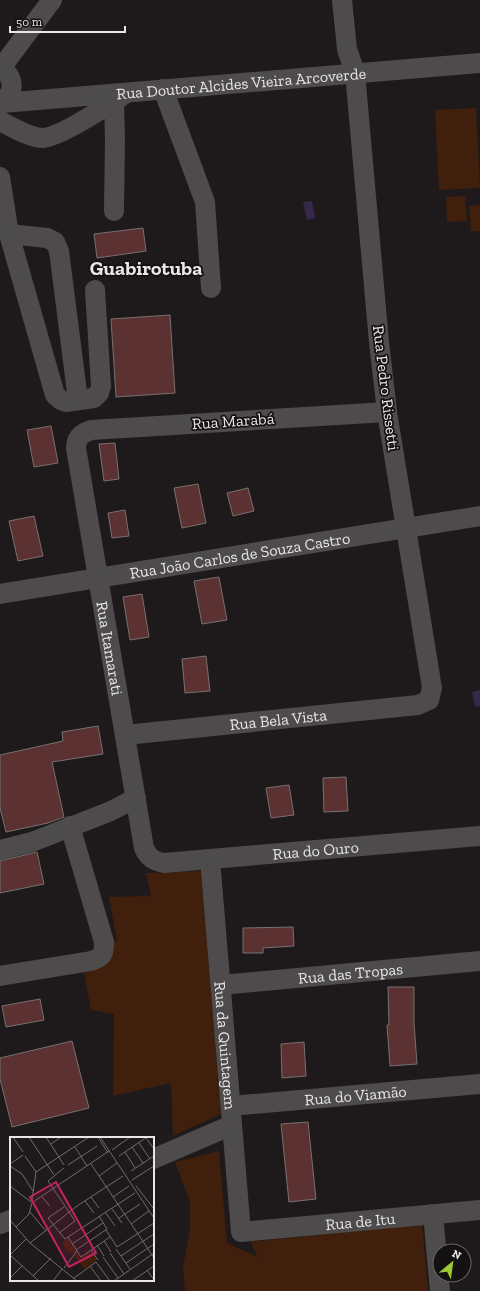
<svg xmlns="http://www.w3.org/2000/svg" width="480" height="1291" font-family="'Zilla Slab',serif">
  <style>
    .green { fill: #411f0d }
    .water { fill: #35284a }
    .building { fill: #5c3132; stroke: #767170 }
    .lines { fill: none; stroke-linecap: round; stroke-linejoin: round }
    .minor { stroke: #4d4b4c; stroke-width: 20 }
    .labels { text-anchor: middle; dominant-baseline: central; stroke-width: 3.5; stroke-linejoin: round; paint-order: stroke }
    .street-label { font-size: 16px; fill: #e9e6e7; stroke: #141112 }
    .district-label { font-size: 20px; font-weight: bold; fill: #e9e6e7; stroke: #141112 }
    .inset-road { fill: none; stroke: #6f6c6d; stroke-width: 1 }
    .view { fill: #c42262; fill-opacity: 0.15; stroke: #c42262; stroke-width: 2 }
    .inset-edge { fill: none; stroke: #e9e6e7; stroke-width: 2 }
  </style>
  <rect width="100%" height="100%" fill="#1e1a1b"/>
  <path class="green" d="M476,108l4,80 -41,2 -4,-80z
    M465,196l2,25 -20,1 -1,-25z
    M480,205v26h-9l-2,-25z
    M201,871l20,243 -48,22 -2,-53 -58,13 1,-82 -23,-4 -8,-43 24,-24 10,-2 -8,-44 42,-1 -5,-23z
    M219,1151l8,92 31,14 -8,-15 172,-18 6,67h-243l-2,-23 7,-38v-28l-15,-40z"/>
  <path class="water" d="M312,201l3,17 -8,2 -4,-18z
    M480,690v16l-5,1 -3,-15z"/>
  <path class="building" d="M143,228l3,23 -49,7 -3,-24z
    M170,315l5,78 -59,4 -5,-78z
    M51,426l7,37 -24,4 -7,-37z
    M115,443l4,36 -15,2 -5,-37z
    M198,484l8,39 -24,5 -8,-40z
    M248,488l6,23 -21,5 -6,-23z
    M125,510l4,26 -17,2 -4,-25z
    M34,516l9,40 -25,5 -9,-40z
    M219,577l8,43 -25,4 -8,-43z
    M142,594l7,43 -19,3 -7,-43z
    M206,656l4,35 -25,2 -3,-34z
    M98,726l5,28 -51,8 12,55 -16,6 -42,9 -6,-24v-53l63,-14 -1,-9z
    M346,777l2,34 -24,1 -1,-34z
    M289,785l5,30 -23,3 -5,-30z
    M37,852l7,32 -44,9v-32z
    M293,927l1,19 -31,2v5h-20v-25z
    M388,987h26v36l3,41 -27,2 -3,-41h2z
    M40,999l4,21 -38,7 -4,-21z
    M72,1041l17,67 -77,19 -12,-48v-21z
    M304,1042l2,34 -24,2 -1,-34z
    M308,1122l8,77 -27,3 -8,-78z"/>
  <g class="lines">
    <g class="minor">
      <path d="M0,67c15,10 16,27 0,36"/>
      <path d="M1,68l51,-68"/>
      <path d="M163,89l42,113 6,86"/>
      <path d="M114,102l1,36 -1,73"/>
      <path id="s1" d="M2,103l478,-40"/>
      <path d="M0,121c12,6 30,17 43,17 17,-1 67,-34 82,-44"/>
      <path d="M0,177l9,57 46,161 6,5 5,2 28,-4 5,-5 2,-7 -6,-96"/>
      <path d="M9,234l38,4 8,4 4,9 19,149"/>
      <path id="s2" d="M387,412l-296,18c-9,3 -15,8 -15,18l68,400c4,9 9,13 20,15l316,-27"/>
      <path id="s3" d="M0,594l480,-78"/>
      <path id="s4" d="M125,735l293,-30 11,-5 3,-12 -45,-276 -8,-70 -24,-269 -8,-24 -5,-49"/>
      <path d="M0,850l32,-8 79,-31 25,-13"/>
      <path id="s5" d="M210,859l31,373 239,-22"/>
      <path d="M0,976l91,-15c12,-4 13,-7 13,-19l-34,-116"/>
      <path id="s6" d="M221,985l259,-24"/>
      <path id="s7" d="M231,1106l249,-22"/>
      <path d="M153,1159l79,-34"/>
      <path d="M433,1214l7,77"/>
      <path d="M0,1224l11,-4"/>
    </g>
  </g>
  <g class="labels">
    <g class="street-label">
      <text stroke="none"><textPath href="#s1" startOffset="240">Rua Doutor Alcides Vieira Arcoverde</textPath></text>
      <text transform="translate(386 388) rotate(83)">Rua Pedro Rissetti</text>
      <text transform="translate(233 421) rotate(-4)">Rua Marabá</text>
      <text stroke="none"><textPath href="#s3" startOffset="243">Rua João Carlos de Souza Castro</textPath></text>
      <text stroke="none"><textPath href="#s2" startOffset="525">Rua Itamarati</textPath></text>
      <text stroke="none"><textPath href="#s4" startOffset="154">Rua Bela Vista</textPath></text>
      <text stroke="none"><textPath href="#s2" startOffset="906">Rua do Ouro</textPath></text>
      <text stroke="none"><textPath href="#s6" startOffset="130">Rua das Tropas</textPath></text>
      <text stroke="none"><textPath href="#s5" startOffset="187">Rua da Quintagem</textPath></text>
      <text stroke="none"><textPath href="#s7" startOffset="125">Rua do Viamão</textPath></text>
      <text stroke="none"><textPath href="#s5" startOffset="494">Rua de Itu</textPath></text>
    </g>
    <g class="district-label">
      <text x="146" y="268">Guabirotuba</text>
    </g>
  </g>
  <g transform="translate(10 1137)">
    <rect width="144" height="144" fill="#1e1a1b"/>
    <path d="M58,101l8,13 -2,3 -2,-3 -2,2 -6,-6 -1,-5zM80,114l7,9 -13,9 -9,-14 2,-2 3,5z" fill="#411f0d"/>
    <path class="inset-road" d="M3,0l10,15M19,0l25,38M36,0l18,28M88,0l10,16M90,0l54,81M136,1l8,11M129,6l11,16M41,7l10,-7M65,10l12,19M122,10l11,16M102,13l18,-13M115,15l10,16M15,19l11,16M109,19l28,-19M0,27l13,-9M81,27l63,94M58,28l29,-19M0,29l12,8 11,17M121,34l23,-15M89,39l18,-13M122,43l22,-14M0,49l21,16M126,49l18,23M32,60l8,9M81,60l8,11M103,60l16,-11M22,63l4,-28 53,-35M75,64l9,12M23,65l76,-51M54,70l-16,11 17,21 70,-46M102,72l10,14M20,75l16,19M95,75l10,14M109,81l21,-14M0,83l20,23 47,38M121,87l18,-13M6,90l13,-13 3,-11M96,93l11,17 37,-24M49,96l16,-12 -27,-40 16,-13M58,100l13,20 29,-20M94,104l7,11M20,106l47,-37 46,-30M62,107l31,-21M87,108l7,11M106,112l14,20M66,113l31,-21 -8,-13M81,113l7,10M100,116l14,21M0,118l29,26M0,118l16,-16M111,119l33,-22M93,120l15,21M116,126l28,-19M80,129l11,15M54,131l13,-17M137,133l7,10M23,139l18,-18M0,141l12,-12M64,141l22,-16 14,19M43,144l9,-12M104,144l40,-28M122,144l22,-15"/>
    <path class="view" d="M46,45l40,71 -27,14 -39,-70z"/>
    <rect width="144" height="144" class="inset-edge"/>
  </g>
  <g transform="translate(452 1263) rotate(29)"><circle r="19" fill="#141112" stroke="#696667"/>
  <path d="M0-3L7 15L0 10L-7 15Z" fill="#9bcb34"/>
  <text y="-6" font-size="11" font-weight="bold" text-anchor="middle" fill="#e9e6e7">N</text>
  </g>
  <path d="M10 26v6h115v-6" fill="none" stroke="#e9e6e7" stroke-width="2"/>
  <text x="16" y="26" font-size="12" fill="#e9e6e7" stroke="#141112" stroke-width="3" paint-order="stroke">50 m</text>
</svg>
